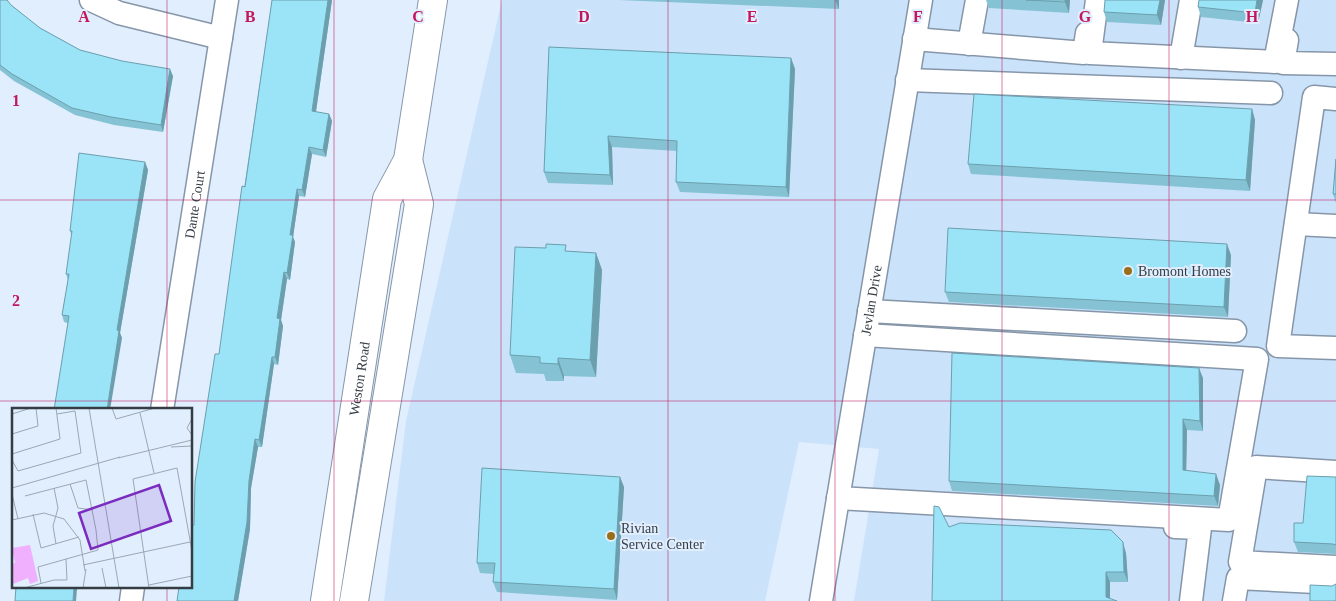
<svg xmlns="http://www.w3.org/2000/svg" width="1336" height="601" font-family="Georgia,serif">
  <style>
    .built { fill: #cbe2fb }
    .lines { fill: none; stroke-linecap: round; stroke-linejoin: round }
    .minor-casing { stroke: #8696a8; stroke-width: 25 }
    .major-casing { stroke: #8696a8; stroke-width: 30 }
    .minor { stroke: #fff; stroke-width: 22 }
    .major { stroke: #fff; stroke-width: 28 }
    .wall { fill: #85c3d4 }
    .shaded-wall { fill: #6c9fad }
    .building { fill: #9be3f7; stroke: #6c9fad }
    .grid { fill: none; stroke: #c2185b; stroke-width: 1; stroke-opacity: 0.55 }
    .poi-dot { fill: #986e1b; stroke: #e0eefe; stroke-width: 2 }
    .labels { text-anchor: middle; dominant-baseline: central; stroke-width: 4; stroke-linejoin: round; paint-order: stroke }
    .street-label { font-size: 14px; fill: #353c44; stroke: #e0eefe }
    .poi-label { font-size: 14px; fill: #353c44; stroke: #e0eefe; text-anchor: start }
    .inset-road { fill: none; stroke: #9ca7b4; stroke-width: 1 }
    .view { fill: #7b2cbf; fill-opacity: 0.15; stroke: #7b2cbf; stroke-width: 2.5 }
    .inset-edge { fill: none; stroke: #353c44; stroke-width: 2.5 }
    .grid-label { font-size: 16px; text-anchor: middle; font-weight: bold; fill: #c2185b; stroke: #e0eefe; stroke-width: 4; stroke-linejoin: round; paint-order: stroke }
  </style>
  <rect width="100%" height="100%" fill="#e0eefe"/>
  <path class="built" d="M502,0h834v601h-482l25,-152 -80,-7 -34,159h-381l22,-180z"/>
  <g class="lines">
    <g class="minor-casing">
      <g id="minor">
        <path d="M91,0l28,13 102,25"/>
        <path d="M1097,0l-7,53 185,9 12,-62"/>
        <path d="M914,39l170,14 3,-20"/>
        <path d="M1287,40l-4,23 53,1"/>
        <path d="M969,44l8,-44"/>
        <path d="M1181,58l10,-58"/>
        <path d="M907,80l364,13"/>
        <path d="M1336,99l-22,-2 -36,249 58,2"/>
        <path d="M1296,224l40,2"/>
        <path d="M869,311l366,20"/>
        <path id="s1" d="M162,410l65,-410"/>
        <path d="M1336,472l-80,-5 -16,95 96,5"/>
        <path d="M838,498l391,22 28,-161 -392,-24"/>
        <path d="M1175,527l25,1 -9,73"/>
        <path d="M131,601l2,-14"/>
        <path id="s2" d="M821,601l100,-601"/>
        <path d="M1234,601l4,-23 98,5"/>
      </g>
    </g>
    <g class="major-casing">
      <g id="major">
        <path id="s3" d="M325,601l62,-402 21,-39 25,-160"/>
        <path d="M354,601l65,-397 -11,-44"/>
      </g>
    </g>
    <use href="#minor" class="minor"/>
    <use href="#major" class="major"/>
  </g>
  <path class="wall" d="M0,0l11,5 29,23 40,22 93,26 -10,56 -49,-7 -39,-10 -61,-34 -14,-11z
    M272,0h60l-16,112 13,2 3,7 -6,36 -14,-3 -7,43 -6,-1 -6,41 2,5 -5,38 -3,-1 -6,41 2,6 -5,39 -4,-1 -12,83h-4l-7,41 -1,41 -12,72h-61l17,-76z
    M618,0h221v9z
    M986,0h84l-1,13 -80,-5z
    M1165,0l-4,25 -54,-3 -3,-10z
    M1263,0l-5,23 -57,-6 -3,-10z
    M549,47l242,11 4,11 -6,128 -109,-5 -4,-10 1,-31 -65,-4 1,38 -65,-2 -4,-11z
    M1252,109l3,11 -5,71 -279,-17 -3,-10z
    M1336,159v44l-3,-9z
    M145,162l3,8 -28,163 2,5 -58,-16 -2,-7 6,-35 -2,-6 6,-38 -2,-5z
    M568,251l28,2 6,17 -6,107 -32,-1v5h-18l-2,-7 -28,-1 -6,-18z
    M1231,255l-3,62 -279,-15 -4,-10z
    M1203,378v53l-16,-1 -1,41 34,14 -2,21 -266,-15 -3,-10z
    M620,477l4,10 -7,113 -120,-8 -4,-10 1,-8 -14,-1 -3,-10z
    M1336,477v77l-38,-2 -4,-10 9,-19z
    M949,527l177,26 2,29h-18v17l-178,2z"/>
  <path class="shaded-wall" d="M328,0h4l-17,118 -3,-7z
    M835,0h4v9z
    M1065,0h5l-1,13 -4,-11z
    M1160,0h5l-4,25 -4,-10z
    M1257,0h6l-5,23 -3,-10z
    M791,58l4,11 -6,128 -3,-10z
    M170,69l3,7 -10,56 -2,-7z
    M1252,109l3,11 -5,71 -4,-11z
    M329,114l3,7 -6,36 -3,-7z
    M608,136l4,11 1,38 -3,-10z
    M309,147l3,7 -7,43 -3,-7z
    M145,162l3,8 -28,163 2,5 -12,72h-3l10,-80z
    M297,189l2,7 -6,41 2,5 -5,38 -3,-7 3,-38z
    M1227,244l4,11 -3,62 -4,-10z
    M596,253l6,17 -6,107 -6,-17z
    M284,272l3,7 -6,41 2,6 -5,39 -3,-8 2,-39z
    M272,357l2,7 -12,83 -3,-7z
    M558,358l6,18v5l-6,-17z
    M1199,368l4,10v53l-3,-10z
    M1183,419l4,11 -1,51 -3,-11z
    M255,439l3,8 -7,41 -1,41 -12,72h-4l15,-120z
    M1216,474l4,11 -2,21 -4,-10z
    M620,477l4,10 -7,113 -3,-11z
    M1123,542l3,11 2,29 -4,-10z
    M1106,572l4,10v19l-4,-4z
    M74,587h2l1,2 -1,12h-3z"/>
  <path class="building" d="M0,0h7l4,5 29,23 40,22 42,11 48,8 -9,56 -50,-8 -39,-9 -60,-34 -12,-9z
    M272,0h56l-16,111 17,3 -6,36 -14,-3 -7,43 -5,-1 -7,46h3l-6,38 -3,-1 -7,46 3,1 -5,38h-3l-13,83 -4,-1 -6,42 -2,41 -13,79h-57l2,-14h12v-62h3l1,-43 20,-128h4l18,-132 5,-36 3,1z
    M1026,0h39v2z
    M1105,0h55l-3,15 -53,-3z
    M1199,0h58l-2,13 -57,-6z
    M549,47l242,11 -5,129 -110,-5 1,-41 -69,-5 2,39 -66,-3z
    M974,94l278,15 -6,71 -278,-16z
    M79,153l66,9 -28,168 2,1 -12,79h-53l15,-94 -7,-1 7,-41h-3l6,-43h-2z
    M1336,159v35h-3z
    M948,228l279,16 -3,63 -279,-15z
    M546,244l20,1 -1,6 31,2 -6,107 -32,-2v6l-18,-1v-6l-30,-2 5,-108 31,1z
    M952,353l247,15 1,53 -17,-2v51l33,4 -2,22 -265,-15z
    M482,468l138,9 -6,112 -121,-7 2,-19h-18z
    M1307,476l29,1v68l-3,-1 -39,-2v-19h9z
    M934,506l5,1 10,20 11,-4 151,7 12,12 1,30h-18v25l11,4h-185z
    M1336,584v17h-26v-16l22,1z
    M16,587h58l-1,14h-58z"/>
  <path class="grid" d="M167,0v410M334,0v601M501,0v601M668,0v601M835,0v601M1002,0v601M1169,0v601M0,200h1336M0,401h1336M167,587v14"/>
  <g class="poi-dot">
    <circle cx="1128" cy="271" r="5"/>
    <circle cx="611" cy="536" r="5"/>
  </g>
  <g class="labels">
    <g class="street-label">
      <text stroke="none"><textPath href="#s1" startOffset="208">Dante Court</textPath></text>
      <text stroke="none"><textPath href="#s2" startOffset="305">Jevlan Drive</textPath></text>
      <text stroke="none"><textPath href="#s3" startOffset="225">Weston Road</textPath></text>
    </g>
    <g class="poi-label">
      <text x="1138" y="271">Bromont Homes</text>
      <text x="621" y="528">Rivian<tspan x="621" dy="16">Service Center</tspan></text>
    </g>
  </g>
  <g transform="translate(12 408)">
    <rect width="180" height="180" fill="#e0eefe"/>
    <path d="M18,137l8,36 -8,3 -2,-6 -15,6 -1,-20 3,-1 -3,-15z" fill="#f0b0fe"/>
    <path class="inset-road" d="M77,0l30,180M100,0l4,11 39,-11M128,5l14,60M0,6l19,-6M180,11l-5,9 5,7M0,26l26,-8 -2,-18M159,39l21,-1M0,46l48,-15 -4,-31M106,50l74,-18M0,52l6,11 63,-18 -6,-42 -18,3M58,76l8,24 15,2M0,80l108,-31M42,80l4,20 -5,18 3,18M0,86l6,25M13,88l61,-16 10,50 2,20 -60,17 3,16M21,106l8,34 38,-11M0,112l32,-7 20,6 16,21 5,31M71,157l107,-23M90,160l4,20M137,177l43,-9M12,180l30,-8h13l-1,-21M71,180l3,-19M137,180l-16,-109 44,-11 15,83"/>
    <path class="view" d="M147,77l12,36 -80,28 -12,-36z"/>
    <rect width="180" height="180" class="inset-edge"/>
  </g>
  <g class="grid-label">
    <text x="84" y="22">A</text>
    <text x="250" y="22">B</text>
    <text x="418" y="22">C</text>
    <text x="584" y="22">D</text>
    <text x="752" y="22">E</text>
    <text x="918" y="22">F</text>
    <text x="1085" y="22">G</text>
    <text x="1252" y="22">H</text>
    <text x="16" y="106">1</text>
    <text x="16" y="306">2</text>
  </g>
</svg>
